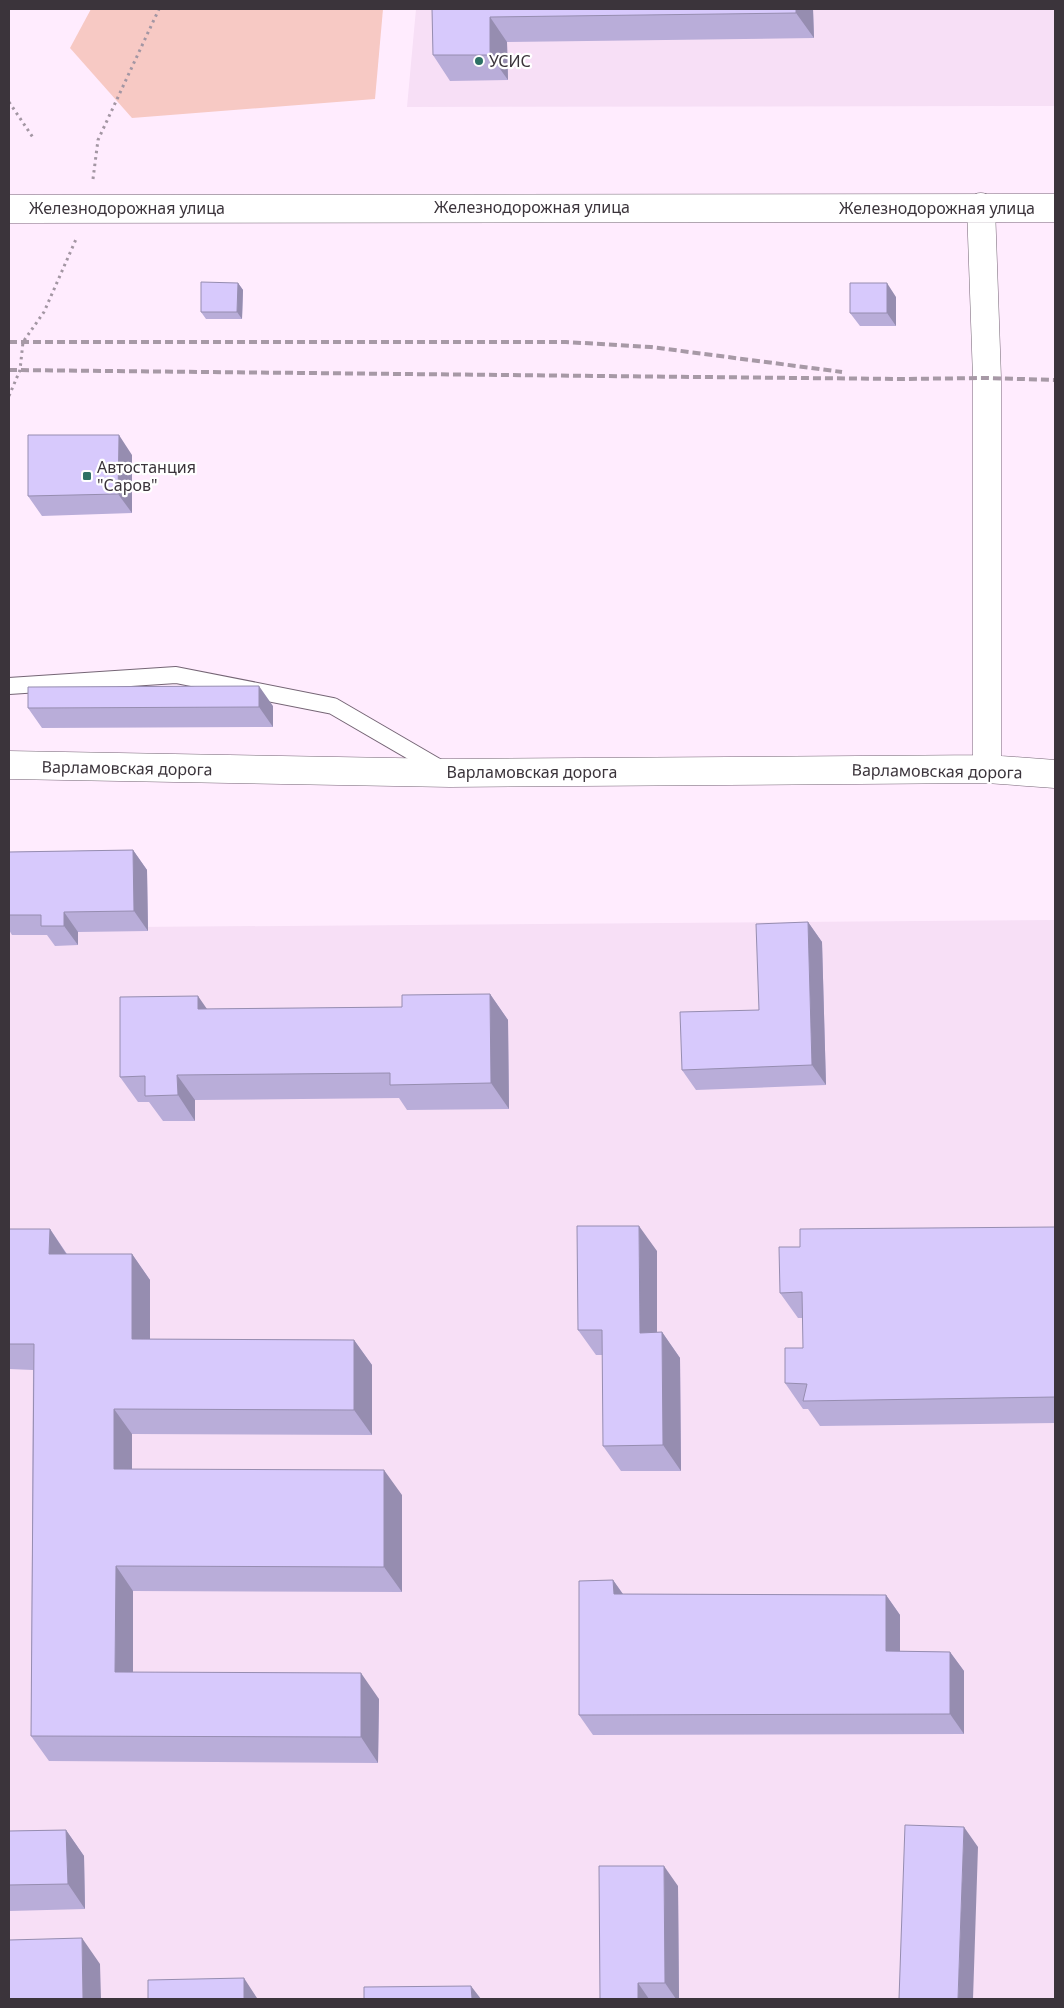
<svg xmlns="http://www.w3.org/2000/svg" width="1064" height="2008" font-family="'Noto Sans',sans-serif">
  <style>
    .built { fill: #f7dff6 }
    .green { fill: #f7c9c4 }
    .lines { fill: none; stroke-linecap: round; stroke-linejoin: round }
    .lane-casing { stroke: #756575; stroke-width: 18 }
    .secondary-casing { stroke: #756575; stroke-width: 29 }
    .path { stroke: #a396a3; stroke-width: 3; stroke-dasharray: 2.5 4; stroke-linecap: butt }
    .lane { stroke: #fff; stroke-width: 16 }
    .secondary { stroke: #fff; stroke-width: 28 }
    .rail { stroke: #a799a6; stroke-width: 4; stroke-dasharray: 8 4; stroke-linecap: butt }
    .wall { fill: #b9add9 }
    .shaded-wall { fill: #968db0 }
    .building { fill: #d7c9fc; stroke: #968db0 }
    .poi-dot { fill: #2d7165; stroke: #fff; stroke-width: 2 }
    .labels { text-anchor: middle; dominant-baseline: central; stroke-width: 4.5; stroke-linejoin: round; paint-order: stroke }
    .poi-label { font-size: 16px; fill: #3b343b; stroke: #fff; text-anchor: start }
    .street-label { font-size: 16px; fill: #3b343b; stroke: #fff }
  </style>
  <rect width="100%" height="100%" fill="#ffecfe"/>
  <path class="built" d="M416,9h639v97l-648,1z
    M1055,920v1079h-1046v-1071z"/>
  <path class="green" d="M91,9h292l-8,90 -243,19 -62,-70z"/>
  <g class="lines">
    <g class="lane-casing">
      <path id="lane" d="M9,686l167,-11 157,31 110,64"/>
    </g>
    <g class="secondary-casing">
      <path id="secondary" d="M981,207l6,171v391
        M9,209l1046,-1
        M9,765l441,8 537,-4 68,5"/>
    </g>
    <path class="path" d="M9,102l25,37
      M93,179l5,-39 61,-131
      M9,396l11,-26 3,-28 21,-30 33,-75"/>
    <use href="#lane" class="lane"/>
    <use href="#secondary" class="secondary"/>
    <path class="rail" d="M9,342h557l85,5 191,25
      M9,370l890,9 88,-1 68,2"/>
  </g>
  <path class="wall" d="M432,9h381l1,29 -307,4 1,38 -58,1 -17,-26z
    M238,283l5,7 -1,29h-36l-5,-7z
    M896,297v29h-36l-10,-13z
    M132,455v58l-90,3 -14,-20z
    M273,706v21l-231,1 -14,-20z
    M133,850l14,20 1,61 -70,1v13l-23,1 -8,-11h-35l-3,-5v-78z
    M808,922l14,20 4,143 -130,5 -14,-20 77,-60z
    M490,994l18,26 1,89 -102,1 -8,-12 -204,2v21h-32l-14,-19h-11l-18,-25 87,-68 195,-2z
    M1055,1227v196l-235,3 -12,-17h-5l-18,-26 18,-35v-30h-5l-18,-25 20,-46z
    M9,1229h41l17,25h65l18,26v59l204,1 18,25v70l-240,-1v35l270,26v97l-269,-1v81l246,27 -1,64 -329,-2 -18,-25 2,-366 -24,-1z
    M657,1251v81h5l18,26 1,113h-60l-18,-25v-91h-7l-18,-25z
    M613,1580l10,14 263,1 14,20v36l50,1 14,19v63l-371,1 -14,-20z
    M66,1830l18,26 1,53 -76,2v-80z
    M678,1886l1,113h-79z"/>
  <path class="shaded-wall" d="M796,9h17l1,29 -18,-25z
    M490,17l17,25 1,38 -18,-25z
    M238,283l5,7 -1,29 -5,-7z
    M887,283l9,14v29l-9,-13z
    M119,435l13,20v58l-14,-19z
    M259,686l14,20v21l-14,-20z
    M133,850l14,20 1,61 -14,-20z
    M64,912l14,20v13l-14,-19z
    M808,922l14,20 4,143 -14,-20z
    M490,994l18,26 1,89 -18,-26z
    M198,996l18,26 -18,-13z
    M177,1075l18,25v21l-17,-26z
    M639,1226l18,25v107l-17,-25z
    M50,1229l17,26 -18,-1z
    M132,1254l18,26v85l-18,-26z
    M662,1332l18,26 1,113 -18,-26z
    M354,1340l18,25v70l-18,-25z
    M114,1409l18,25v60l-18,-25z
    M384,1470l18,25v97l-18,-25z
    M116,1566l17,25v107l-18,-26z
    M613,1580l14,20 -13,-6z
    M886,1595l14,20v56l-14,-20z
    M950,1652l14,19v63l-14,-20z
    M361,1673l18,26 -1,64 -17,-26z
    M964,1827l14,20 -5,152h-15z
    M66,1830l18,26 1,53 -17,-25z
    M664,1866l14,20 1,113h-3l-11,-16z
    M82,1938l18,26 1,35h-18z
    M244,1978l13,20v1h-13z
    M638,1983l11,16h-11z
    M471,1986l10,13h-9z"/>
  <path class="building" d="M432,9h364v4l-306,4v38h-57z
    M201,282l37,1 -1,29h-36z
    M850,283h37v30h-37z
    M28,435h91l-1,59 -90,2z
    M259,686v21l-231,1v-21z
    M133,850l1,61 -70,1v14h-23v-11h-32v-63z
    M808,922l4,143 -130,5 -2,-58 79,-2 -3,-86z
    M490,994l1,89 -101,2v-12l-213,2 1,20 -33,1v-20l-25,1v-80l78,-1v13l204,-2v-12z
    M577,1226h62l1,107 22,-1 1,113 -60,1 -1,-116h-24z
    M1055,1227v170l-252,4 4,-17 -22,-1v-35h18l-1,-56 -22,1 -1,-46h21v-18z
    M9,1229h41l-1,25h83v85l222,1v70l-240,-1v60l270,1v97l-268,-1 -1,106 246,1v64l-330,-1 3,-392h-25z
    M613,1580l1,14 272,1v56l64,1v62l-371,1v-134z
    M905,1825l59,2 -6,172h-59z
    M66,1830l2,54 -59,1v-54z
    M599,1866h65l1,117h-27v16h-38z
    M82,1938l1,61h-74v-59z
    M244,1978v21h-96v-19z
    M471,1986l1,13h-108v-12z"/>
  <g class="poi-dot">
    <circle cx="479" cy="61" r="5"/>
    <rect x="82" y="471" width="10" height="10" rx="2.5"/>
  </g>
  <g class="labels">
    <g class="poi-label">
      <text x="489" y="61">УСИС</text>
      <text x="97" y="467">Автостанция<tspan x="97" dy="18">"Саров"</tspan></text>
    </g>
    <g class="street-label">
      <text x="532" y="207">Железнодорожная улица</text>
      <text x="127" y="208">Железнодорожная улица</text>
      <text x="937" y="208">Железнодорожная улица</text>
      <text transform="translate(127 768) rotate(1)">Варламовская дорога</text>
      <text transform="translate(937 771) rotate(1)">Варламовская дорога</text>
      <text x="532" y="772">Варламовская дорога</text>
    </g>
  </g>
  <rect width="1064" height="2008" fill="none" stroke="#3b343b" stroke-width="20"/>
</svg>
